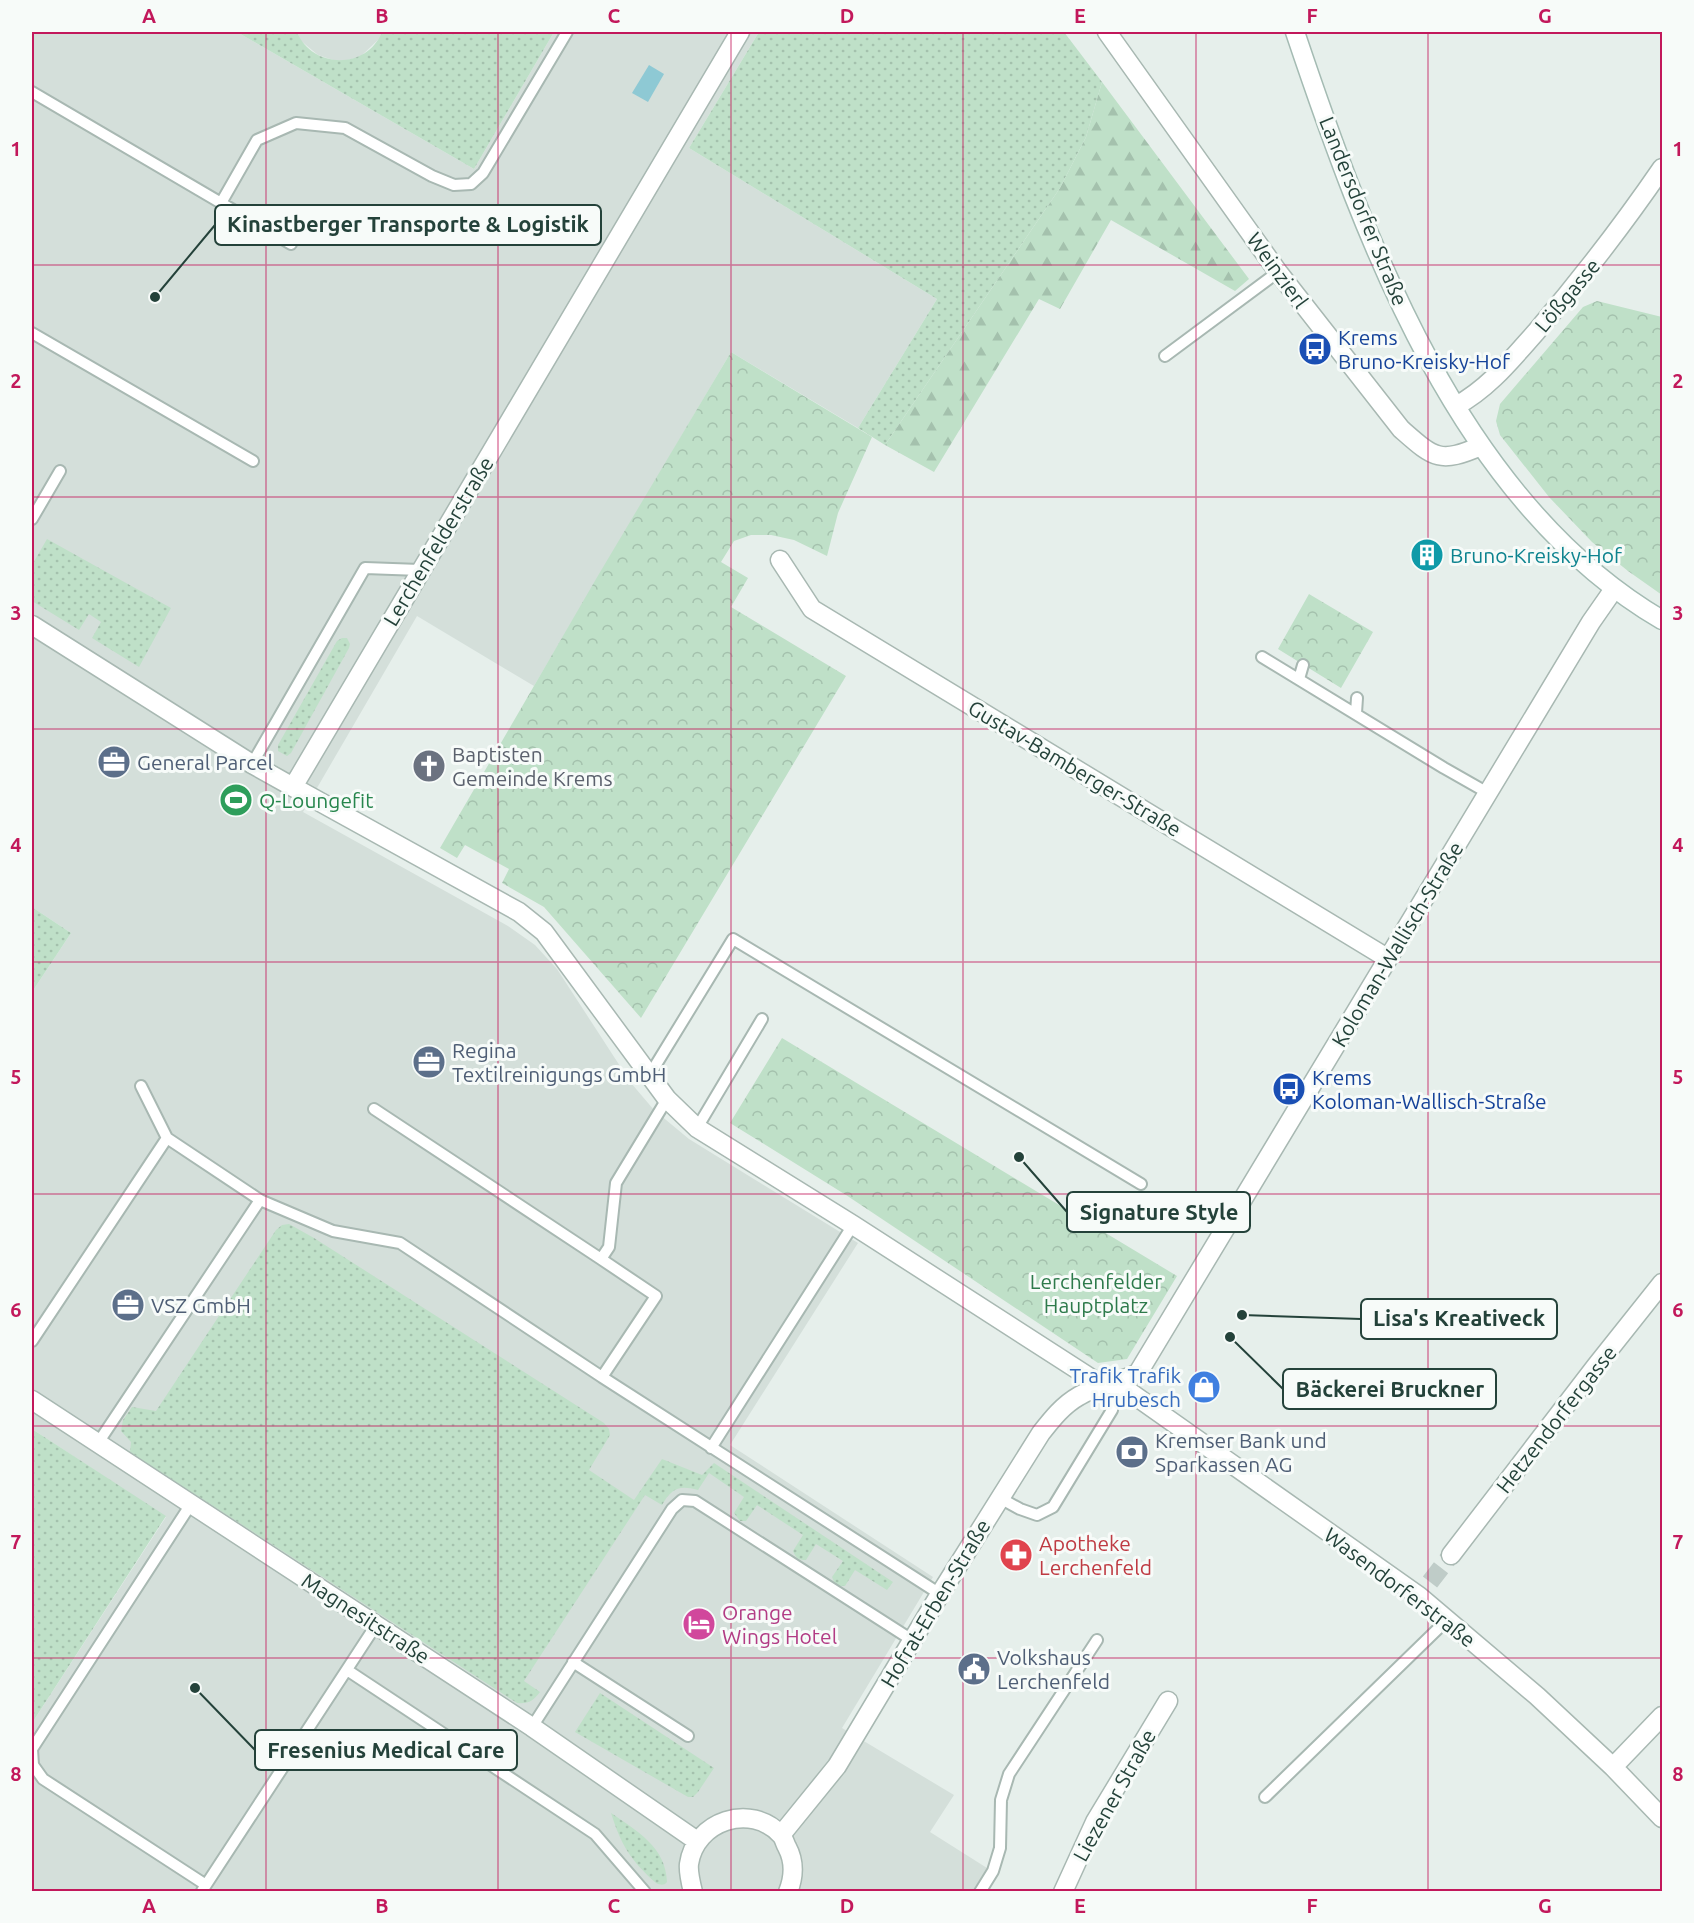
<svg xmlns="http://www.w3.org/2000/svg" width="1694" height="1923" font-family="Ubuntu,sans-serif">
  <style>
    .built { fill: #d4dfda }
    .grass { fill: url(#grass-dots) }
    .forest { fill: url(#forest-firs) }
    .park { fill: url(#park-crowns) }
    .water { fill: #8ec9d4 }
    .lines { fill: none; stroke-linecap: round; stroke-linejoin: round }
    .minor-tunnel { stroke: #bfccc8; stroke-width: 18; stroke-dasharray: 18 9; stroke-linecap: butt }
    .service-casing { stroke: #a8b8b2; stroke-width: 14 }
    .minor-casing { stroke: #a8b8b2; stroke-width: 21 }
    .secondary-casing { stroke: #a4bbb3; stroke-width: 21 }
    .service { stroke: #fff; stroke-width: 10 }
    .minor { stroke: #fff; stroke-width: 18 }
    .secondary { stroke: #fff; stroke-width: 18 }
    .grid { fill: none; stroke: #c2185b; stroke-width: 1.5; stroke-opacity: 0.55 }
    .labels { text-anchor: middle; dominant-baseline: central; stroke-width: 6; stroke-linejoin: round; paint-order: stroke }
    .street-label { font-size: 21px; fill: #24423a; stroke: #f7fbf9 }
    .transit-label { font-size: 21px; fill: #164399; stroke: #f7fbf9; text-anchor: start }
    .culture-label { font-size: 21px; fill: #0d838f; stroke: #f7fbf9; text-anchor: start }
    .worship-label { font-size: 21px; fill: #5b616d; stroke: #f7fbf9; text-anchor: start }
    .service-label { font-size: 21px; fill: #4e5e75; stroke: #f7fbf9; text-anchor: start }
    .leisure-label { font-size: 21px; fill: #27864d; stroke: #f7fbf9; text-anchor: start }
    .park-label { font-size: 21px; fill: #2d7a4b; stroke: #f7fbf9 }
    .shop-label { font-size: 21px; fill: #366cbe; stroke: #f7fbf9; text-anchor: end }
    .health-label { font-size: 21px; fill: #be3a42; stroke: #f7fbf9; text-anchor: start }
    .hotel-label { font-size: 21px; fill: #b23c85; stroke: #f7fbf9; text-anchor: start }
    .leader { fill: none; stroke: #24423a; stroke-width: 2 }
    .callout-dot { fill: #24423a; stroke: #f7fbf9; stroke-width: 2 }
    .callout { fill: #f7fbf9; stroke: #24423a; stroke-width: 2 }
    .callout-label { font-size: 22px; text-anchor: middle; font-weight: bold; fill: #24423a }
    .neatline { fill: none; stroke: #c2185b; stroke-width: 2 }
    .grid-label { font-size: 20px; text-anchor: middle; font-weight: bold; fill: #c2185b }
  </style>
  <defs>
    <pattern id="grass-dots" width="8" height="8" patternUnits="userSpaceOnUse" patternTransform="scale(1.5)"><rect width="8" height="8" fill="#bfe0c8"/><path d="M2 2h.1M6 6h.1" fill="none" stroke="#a4c1ad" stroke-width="1.8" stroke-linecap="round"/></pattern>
    <pattern id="forest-firs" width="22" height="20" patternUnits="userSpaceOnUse" patternTransform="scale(1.5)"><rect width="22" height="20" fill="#bfe0c8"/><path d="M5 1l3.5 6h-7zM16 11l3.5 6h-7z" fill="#a4c1ad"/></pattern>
    <pattern id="park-crowns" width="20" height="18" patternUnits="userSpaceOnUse" patternTransform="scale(1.5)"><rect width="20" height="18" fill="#bfe0c8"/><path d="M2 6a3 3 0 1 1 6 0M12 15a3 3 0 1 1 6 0" fill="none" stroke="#a4c1ad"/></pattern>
  </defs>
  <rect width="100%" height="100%" fill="#e6efeb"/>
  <path class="built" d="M32,32h205l237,137 80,-137h205l-70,116 248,151 -79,129 -127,-76 -197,334 -117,-70 -114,196 205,114 27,19 22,24 74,114 23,27 35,29 169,104 -128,202 203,132 -91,151 112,67 -24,37 57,36 -15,24 -940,-1v-168l134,-206 -134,-88v-437l39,-59 -39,-26z
    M297,32h85l-2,6 -20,19 -21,5 -21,-7 -18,-15z"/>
  <path class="grass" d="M237,32h60c15,37 70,38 85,0h172l-80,137z
    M759,32h305l38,50 -16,55 -26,51 -175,257 -27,-17 79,-129 -248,-151z
    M47,539l124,69 -32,59 -47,-29 9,-16 -12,-8 -10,16 -47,-29v-36z
    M342,638h5l3,6 -1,4 -58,105 -4,3 -9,-5v-6l59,-104z
    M32,907l39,26 -39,59z
    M289,1224l25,14 290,185 5,6 1,6 -21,35 45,30 28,-41 40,16 12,-12 179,119 -6,8 -32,-20 -10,16h-6l-5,-4 -2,-5 11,-16 -27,-17 -10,16c-8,0 -10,-2 -13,-9l10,-16 -46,-30 -11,16h-6l-6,-8 10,-16 -35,-24 -11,17c-19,-5 -26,-2 -36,15l-17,-10 -121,186 16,11c-7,9 -11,12 -23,11l-387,-251 1,-10 -10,-11 2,-11 9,-13 24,4 120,-181 6,-5z
    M32,1429l134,87 -134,207z
    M600,1693l114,75 -16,24 -5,5h-5l-113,-65z
    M611,1813c26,18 55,34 56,69 -3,4 -7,3 -11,1 -25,-22 -35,-38 -45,-70z"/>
  <path class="forest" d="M1102,82l147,197 -14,12 -124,-71 -51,89 -21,-10 -105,173 -49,-27 175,-257 26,-51z"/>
  <path class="park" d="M1597,301l65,16v278l-34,-24 -36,-29 -43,-45 -49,-62 -4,-14 4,-17 83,-97z
    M731,352l141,85 -34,76 -11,43 -33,-16 -23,-5h-20l-17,6 -13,21 27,16 -17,29 115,69 -205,342 -97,-111 -42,-24 7,-14 -44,-24 -8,13 -17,-10 156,-269z
    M1309,594l64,38 -32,56 -63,-39z
    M782,1038l395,238 -50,83 -29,4 -252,-168 -116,-72z"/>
  <path class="water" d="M649,65l15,9 -16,28 -16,-9z"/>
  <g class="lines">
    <path class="minor-tunnel" d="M1430,1582l21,-27"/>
    <g class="service-casing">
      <path id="service" d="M32,92l259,152
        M221,203l36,-63 39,-17 49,5 87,48 22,9 17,-1 12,-11 84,-141
        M32,333l221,128
        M1165,356l113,-84
        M32,519l28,-48
        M1262,657l182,111 44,25
        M1299,679l4,-14
        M1356,713l1,-15
        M252,764l113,-196 55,2
        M649,1076l84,-137 408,245
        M141,1086l26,52
        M374,1109l227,150
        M697,1128l65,-109
        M32,1341l135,-203 93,62 73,31 67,12 202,134 54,-81 -55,-37 8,-12 7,-64 51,-84
        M602,1377l338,217
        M98,1443l162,-243
        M711,1448l142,-223
        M1000,1498l20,11 17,6 16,-8 59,-97 5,-27
        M191,1504l-159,245 1,16 10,14 163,106
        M573,1662l115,74
        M347,1670l248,164 50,58
        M532,1727l140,-218 10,-9 13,1 217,139
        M1265,1797l182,-177
        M202,1891l174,-266
        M980,1892l13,-21 7,-23 1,-48 8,-26 88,-134"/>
    </g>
    <g class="minor-casing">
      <path id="minor" d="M1107,32l171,240 123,157c33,29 38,35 80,17
        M1456,406c33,-18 55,-46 80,-74 45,-53 87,-107 126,-164
        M780,560l32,49 575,349
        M32,625l220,139 41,23 447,-755
        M293,787l226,125 25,20 123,167 30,29 156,97 250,161
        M1117,1383l302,213 118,100 76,71 49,51
        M32,1400l500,327 165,114
        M1451,1555l145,-189 66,-83
        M1613,1767l49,-51
        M781,1835l56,-69 103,-172 101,-161c11,-14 22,-28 38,-37 18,-11 40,-13 59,-23l453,-751 23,-33
        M693,1892c-2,-8 -5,-20 -4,-28 6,-43 62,-62 92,-29 3,3 4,9 6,12 8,15 7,30 1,45
        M1063,1892l32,-70 73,-121"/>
    </g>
    <g class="secondary-casing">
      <path id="secondary" d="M1295,32c71,211 165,470 367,588"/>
    </g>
    <use href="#service" class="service"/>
    <use href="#minor" class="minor"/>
    <use href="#secondary" class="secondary"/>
  </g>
  <path class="grid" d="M266,32v1860M498,32v1860M731,32v1860M963,32v1860M1196,32v1860M1428,32v1860M32,265h1630M32,497h1630M32,729h1630M32,962h1630M32,1194h1630M32,1426h1630M32,1658h1630"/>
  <defs>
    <g id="bus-disc" transform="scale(1.725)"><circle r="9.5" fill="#1a4fb4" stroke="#f7fbf9"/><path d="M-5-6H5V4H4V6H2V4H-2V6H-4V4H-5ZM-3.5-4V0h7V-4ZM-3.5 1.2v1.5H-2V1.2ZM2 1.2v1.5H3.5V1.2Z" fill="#fff"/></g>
    <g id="building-disc" transform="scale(1.725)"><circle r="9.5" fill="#0f9aa8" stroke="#f7fbf9"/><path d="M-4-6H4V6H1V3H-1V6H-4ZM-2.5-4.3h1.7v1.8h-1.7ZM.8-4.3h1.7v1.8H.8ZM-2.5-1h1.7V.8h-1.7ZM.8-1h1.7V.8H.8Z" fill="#fff"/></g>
    <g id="office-disc" transform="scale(1.725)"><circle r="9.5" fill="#5c6f8a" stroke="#f7fbf9"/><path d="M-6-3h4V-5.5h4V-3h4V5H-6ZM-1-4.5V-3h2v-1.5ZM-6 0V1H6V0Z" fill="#fff"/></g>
    <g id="church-disc" transform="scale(1.725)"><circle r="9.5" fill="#6b7280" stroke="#f7fbf9"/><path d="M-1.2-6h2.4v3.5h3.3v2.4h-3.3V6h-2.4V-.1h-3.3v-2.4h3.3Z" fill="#fff"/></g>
    <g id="stadium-disc" transform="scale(1.725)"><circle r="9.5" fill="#2e9e5b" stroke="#f7fbf9"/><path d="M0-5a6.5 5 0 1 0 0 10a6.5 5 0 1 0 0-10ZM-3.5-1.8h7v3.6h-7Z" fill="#fff"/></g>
    <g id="shop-disc" transform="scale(1.725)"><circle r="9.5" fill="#3f7fe0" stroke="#f7fbf9"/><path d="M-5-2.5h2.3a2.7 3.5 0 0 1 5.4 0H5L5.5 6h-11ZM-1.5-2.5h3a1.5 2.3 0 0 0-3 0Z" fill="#fff"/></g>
    <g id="bank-disc" transform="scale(1.725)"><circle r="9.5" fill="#5c6f8a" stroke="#f7fbf9"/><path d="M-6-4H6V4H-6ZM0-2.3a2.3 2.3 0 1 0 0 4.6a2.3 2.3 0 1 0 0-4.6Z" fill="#fff"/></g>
    <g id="pharmacy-disc" transform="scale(1.725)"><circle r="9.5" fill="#e0444e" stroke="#f7fbf9"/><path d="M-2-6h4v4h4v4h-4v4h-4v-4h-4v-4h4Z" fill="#fff"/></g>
    <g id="hotel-disc" transform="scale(1.725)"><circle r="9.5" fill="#d1479c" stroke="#f7fbf9"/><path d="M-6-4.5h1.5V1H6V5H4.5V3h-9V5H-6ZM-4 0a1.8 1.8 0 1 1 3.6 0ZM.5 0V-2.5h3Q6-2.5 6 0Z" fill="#fff"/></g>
    <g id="civic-disc" transform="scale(1.725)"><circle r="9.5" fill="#5c6f8a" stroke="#f7fbf9"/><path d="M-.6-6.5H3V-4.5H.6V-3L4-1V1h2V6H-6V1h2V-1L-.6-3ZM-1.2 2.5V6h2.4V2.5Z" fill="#fff"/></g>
  </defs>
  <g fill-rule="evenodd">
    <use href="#bus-disc" x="1315" y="349"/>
    <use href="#building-disc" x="1427" y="555"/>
    <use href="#office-disc" x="114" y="762"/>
    <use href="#church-disc" x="429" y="766"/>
    <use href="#stadium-disc" x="236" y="800"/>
    <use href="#office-disc" x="429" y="1062"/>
    <use href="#bus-disc" x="1289" y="1089"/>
    <use href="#office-disc" x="128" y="1305"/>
    <use href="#shop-disc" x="1204" y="1387"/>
    <use href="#bank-disc" x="1132" y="1452"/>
    <use href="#pharmacy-disc" x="1016" y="1555"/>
    <use href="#hotel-disc" x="699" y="1624"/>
    <use href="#civic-disc" x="974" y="1669"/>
  </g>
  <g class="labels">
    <g class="street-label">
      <text transform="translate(1364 211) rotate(68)">Landersdorfer Straße</text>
      <text transform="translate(1278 270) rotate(54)">Weinzierl</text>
      <text transform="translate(1567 295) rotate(-50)">Lößgasse</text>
      <text transform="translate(438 541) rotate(-59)">Lerchenfelderstraße</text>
      <text transform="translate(1075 768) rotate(31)">Gustav-Bamberger-Straße</text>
      <text transform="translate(1397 944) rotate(-59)">Koloman-Wallisch-Straße</text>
      <text transform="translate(1556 1419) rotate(-52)">Hetzendorfergasse</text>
      <text transform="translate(1400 1587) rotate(37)">Wasendorferstraße</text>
      <text transform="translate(935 1603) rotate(-59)">Hofrat-Erben-Straße</text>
      <text transform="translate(366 1618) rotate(33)">Magnesitstraße</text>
      <text transform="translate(1114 1795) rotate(-61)">Liezener Straße</text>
    </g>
    <g class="transit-label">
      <text x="1338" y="337">Krems<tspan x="1338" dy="24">Bruno-Kreisky-Hof</tspan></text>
      <text x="1312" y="1077">Krems<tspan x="1312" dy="24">Koloman-Wallisch-Straße</tspan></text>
    </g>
    <g class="culture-label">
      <text x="1450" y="555">Bruno-Kreisky-Hof</text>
    </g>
    <g class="worship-label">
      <text x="452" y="754">Baptisten<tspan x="452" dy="24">Gemeinde Krems</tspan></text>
    </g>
    <g class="service-label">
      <text x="137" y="762">General Parcel</text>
      <text x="452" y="1050">Regina<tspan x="452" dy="24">Textilreinigungs GmbH</tspan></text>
      <text x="151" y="1305">VSZ GmbH</text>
      <text x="1155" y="1440">Kremser Bank und<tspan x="1155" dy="24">Sparkassen AG</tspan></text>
      <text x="997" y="1657">Volkshaus<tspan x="997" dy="24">Lerchenfeld</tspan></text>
    </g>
    <g class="leisure-label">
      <text x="259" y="800">Q-Loungefit</text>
    </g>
    <g class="park-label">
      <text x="1096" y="1281">Lerchenfelder<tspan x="1096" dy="24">Hauptplatz</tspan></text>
    </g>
    <g class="shop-label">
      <text x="1181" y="1375">Trafik Trafik<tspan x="1181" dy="24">Hrubesch</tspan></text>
    </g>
    <g class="health-label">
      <text x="1039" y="1543">Apotheke<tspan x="1039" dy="24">Lerchenfeld</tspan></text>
    </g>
    <g class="hotel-label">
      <text x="722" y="1612">Orange<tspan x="722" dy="24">Wings Hotel</tspan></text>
    </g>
  </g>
  <path class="leader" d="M155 297L215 225M1019 1157L1067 1212M1242 1315L1361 1319M1230 1337L1283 1389M195 1688L255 1750"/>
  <g class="callout-dot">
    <circle cx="155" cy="297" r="6"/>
    <circle cx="1019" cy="1157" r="6"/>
    <circle cx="1242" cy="1315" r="6"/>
    <circle cx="1230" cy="1337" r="6"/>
    <circle cx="195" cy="1688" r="6"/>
  </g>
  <g class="callout">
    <rect x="215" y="205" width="386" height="40" rx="6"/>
    <rect x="1067" y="1192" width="183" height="40" rx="6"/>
    <rect x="1361" y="1299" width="196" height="40" rx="6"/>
    <rect x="1283" y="1369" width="213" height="40" rx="6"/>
    <rect x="255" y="1730" width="262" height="40" rx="6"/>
  </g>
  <g class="callout-label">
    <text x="408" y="232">Kinastberger Transporte &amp; Logistik</text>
    <text x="1159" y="1220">Signature Style</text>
    <text x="1459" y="1326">Lisa's Kreativeck</text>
    <text x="1390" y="1397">Bäckerei Bruckner</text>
    <text x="386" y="1758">Fresenius Medical Care</text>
  </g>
  <rect width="1694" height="1923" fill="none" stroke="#f7fbf9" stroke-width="66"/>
  <rect x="33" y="33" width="1628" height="1857" class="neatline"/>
  <g class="grid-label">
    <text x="149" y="23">A</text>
    <text x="382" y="23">B</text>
    <text x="614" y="23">C</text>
    <text x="847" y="23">D</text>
    <text x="1080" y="23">E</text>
    <text x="1312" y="23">F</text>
    <text x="1545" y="23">G</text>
    <text x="16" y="156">1</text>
    <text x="1678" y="156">1</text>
    <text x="16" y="388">2</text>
    <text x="1678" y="388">2</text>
    <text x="16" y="620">3</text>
    <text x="1678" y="620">3</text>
    <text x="16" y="852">4</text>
    <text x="1678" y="852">4</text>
    <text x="16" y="1084">5</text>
    <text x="1678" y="1084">5</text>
    <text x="16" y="1317">6</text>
    <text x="1678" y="1317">6</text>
    <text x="16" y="1549">7</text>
    <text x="1678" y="1549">7</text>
    <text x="16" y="1781">8</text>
    <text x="1678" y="1781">8</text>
    <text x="149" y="1913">A</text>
    <text x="382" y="1913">B</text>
    <text x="614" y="1913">C</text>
    <text x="847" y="1913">D</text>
    <text x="1080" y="1913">E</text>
    <text x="1312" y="1913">F</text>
    <text x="1545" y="1913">G</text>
  </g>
</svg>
